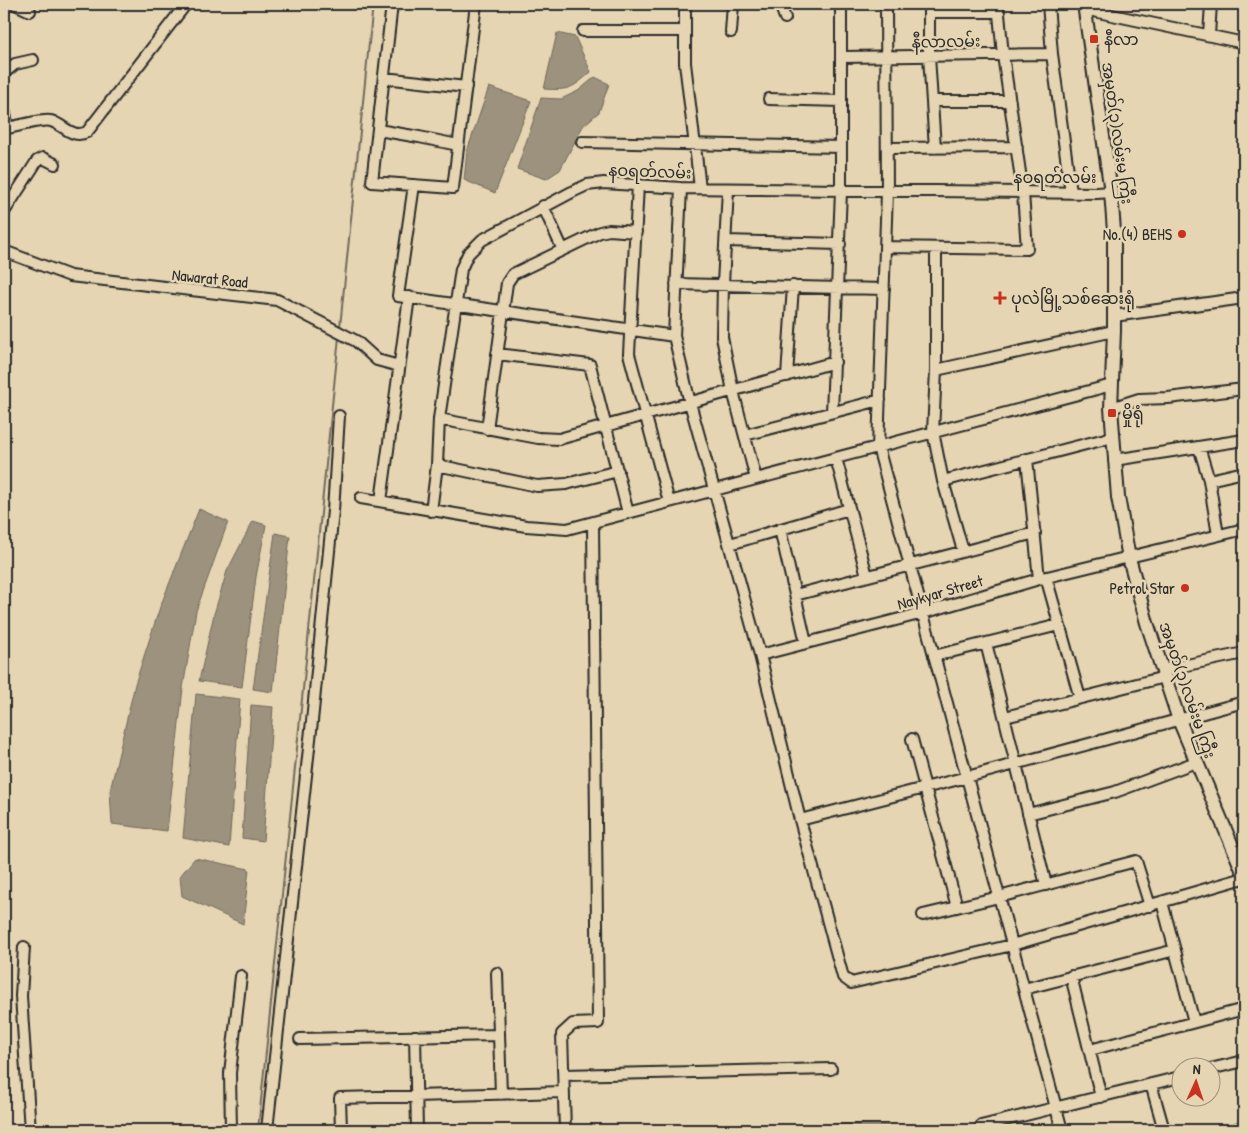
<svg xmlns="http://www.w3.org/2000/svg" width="1248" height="1134" font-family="'Patrick Hand','Noto Sans Myanmar',sans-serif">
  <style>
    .water { fill: #9c927d; stroke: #6f695c }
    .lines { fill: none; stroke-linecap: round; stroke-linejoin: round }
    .stream { stroke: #6f695c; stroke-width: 2 }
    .minor-casing { stroke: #2b2b2b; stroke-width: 14 }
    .major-casing { stroke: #2b2b2b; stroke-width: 16 }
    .minor { stroke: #e6d5b2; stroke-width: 10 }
    .major { stroke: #e6d5b2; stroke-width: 12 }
    .poi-dot { fill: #c8321e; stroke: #e6d5b2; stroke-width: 2 }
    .labels { text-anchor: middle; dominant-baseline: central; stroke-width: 5; stroke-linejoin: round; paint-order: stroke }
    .poi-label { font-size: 16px; fill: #2b2b2b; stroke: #e6d5b2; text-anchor: start }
    .street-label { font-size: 16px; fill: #2b2b2b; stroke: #e6d5b2 }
  </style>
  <rect width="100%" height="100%" fill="#e6d5b2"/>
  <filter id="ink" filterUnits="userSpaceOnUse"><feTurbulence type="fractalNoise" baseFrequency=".02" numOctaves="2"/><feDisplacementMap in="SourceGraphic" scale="10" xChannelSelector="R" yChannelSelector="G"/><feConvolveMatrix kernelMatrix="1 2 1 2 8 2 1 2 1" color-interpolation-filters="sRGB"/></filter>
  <g filter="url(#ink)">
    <path class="water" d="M557,33l18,4 16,35c-18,16 -22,19 -47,17z
      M595,77l14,7 -10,28 -16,14 -23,44 -14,9 -29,-10 24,-71 20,1 17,-8z
      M489,87l42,14 -36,92 -31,-13 3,-29z
      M199,509l29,13 -32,89 -13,77 -16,143 -55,-7 -2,-33 25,-107 25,-77z
      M253,521l13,4 -10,52 -14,110 -43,-6 15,-67 13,-43z
      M275,533l15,3 -17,156 -20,-3z
      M196,694l44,5 -11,148 -46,-9z
      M251,705l22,2 -10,134 -21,-3z
      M195,858l54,11 -6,55 -61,-28 -2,-20z
      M834,1124l116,3v3h-116z"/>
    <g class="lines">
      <path class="stream" d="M340,327l33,-323
        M258,1130l81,-793"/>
      <g class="minor-casing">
        <path id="minor" d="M15,4l15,7
          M392,4l-20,178 81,6 23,-184
          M685,4v59l15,125
          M780,4l5,14
          M886,4l1,188 -9,255 184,683
          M929,4v52l6,92
          M1048,4l4,50 19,139
          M1084,9l160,34
          M929,12h70
          M583,31h101
          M731,32l2,-28
          M1209,35l2,-31
          M842,57l210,-3
          M4,73l11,-9 18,-4
          M384,78l82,9
          M769,99l72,2
          M932,101h78
          M4,110l4,18c8,-2 37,-9 43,-7 13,4 21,18 36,11l99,-128
          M378,130l41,7 39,8
          M582,142l259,5
          M887,148l130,-1
          M414,185l-16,111 276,40
          M638,185l-9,169 40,148
          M681,188l-7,148 16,67 70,252 40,165 43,157 8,6 161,-38 232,-67
          M728,189l-5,95 -1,53 11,54 23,88
          M543,206l20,44
          M4,212l33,-51 6,-3 12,6
          M727,241l113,3
          M885,247l142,2 -4,-56 -20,-138 -5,-51
          M936,249v121l-3,62 10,49 20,70
          M4,251l66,25 207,24 79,41 21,19 22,6
          M676,284l208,5
          M1114,316l130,-18
          M497,354l93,11 38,148
          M936,370l178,-39
          M787,376l6,-90
          M1111,408l28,-9 29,-1 76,-9
          M832,412l9,-221v-186
          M439,419l99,19 21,1 276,-77
          M487,429l20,-146 6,-9 87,-42 9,-2 27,2
          M745,435l135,-35
          M1199,447l10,33 9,55
          M836,458l31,118
          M1027,459l12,120
          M1114,460l130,-20
          M437,465l100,21 29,-2 52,-13
          M1209,480l35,-8
          M943,481l170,-44
          M361,498l165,28 41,3 545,-144
          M381,501l28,-204
          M431,511l6,-46 2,-46 22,-150 7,-15 14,-14 90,-48 15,-7 17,-2 77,5 416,5 14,-1
          M780,529l26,114
          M730,544l119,-35
          M1046,577l34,121
          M795,595l240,-62
          M986,643l60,242
          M760,655l163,-42 116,-34 205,-50
          M934,656l125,-31
          M1163,670l81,-17
          M1005,717l160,-40
          M912,739l45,168
          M1028,814l87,-22 81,-30
          M800,820l167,-43 277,-75
          M1162,902l32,120
          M923,915l76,-18 137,-36 14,45
          M24,947l-3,49 9,134
          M497,973l4,121
          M1071,976l30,121
          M1024,989l151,-39
          M415,1036l2,94
          M300,1039l199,-4
          M1090,1050l154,-41
          M1210,1069l34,-8
          M564,1075l267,-6
          M1151,1084l13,46
          M981,1126l199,-49
          M231,1130l-1,-57 11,-97
          M267,1130l45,-409 21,-210 6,-95
          M341,1130l-1,-32 224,-6
          M565,1130l-3,-96 11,-10 25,-1 -5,-500
          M1233,1130l11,-3"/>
      </g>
      <g class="major-casing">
        <path id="major" d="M1084,4l27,188 3,39v100l-3,77 7,89 11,61 18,65 32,97 65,154"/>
      </g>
      <use href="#minor" class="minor"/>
      <use href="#major" class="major"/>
    </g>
  </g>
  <g class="poi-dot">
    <rect x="1089" y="34" width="10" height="10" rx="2.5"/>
    <circle cx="1182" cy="234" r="5"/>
    <path d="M997.5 290.5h5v5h5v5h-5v5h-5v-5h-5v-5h5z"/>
    <rect x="1107" y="408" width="10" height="10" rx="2.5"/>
    <circle cx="1185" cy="588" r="5"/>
  </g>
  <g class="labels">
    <g class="poi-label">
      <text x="1104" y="39">နီလာ</text>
      <text x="1172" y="234" text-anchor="end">No.(4) BEHS</text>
      <text x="1011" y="298">ပုလဲမြို့သစ်ဆေးရုံ</text>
      <text x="1122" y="413">မှိုရုံ</text>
      <text x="1175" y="588" text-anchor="end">Petrol Star</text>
    </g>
    <g class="street-label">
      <text transform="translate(946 41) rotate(-1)">နီလာလမ်း</text>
      <text transform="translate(1118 133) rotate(82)">အမှတ်(၃)လမ်းမ ကြီး</text>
      <text transform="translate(650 171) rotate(2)">နဝရတ်လမ်း</text>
      <text x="1055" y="177">နဝရတ်လမ်း</text>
      <text transform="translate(210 278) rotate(6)">Nawarat Road</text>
      <text transform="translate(940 592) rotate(-16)">Naykyar Street</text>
      <text transform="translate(1188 690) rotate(71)">အမှတ်(၃)လမ်းမ ကြီး</text>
    </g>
  </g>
  <rect width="1248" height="1134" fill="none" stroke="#e6d5b2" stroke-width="20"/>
  <rect x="10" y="10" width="1228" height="1114" fill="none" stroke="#2b2b2b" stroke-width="2" filter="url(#ink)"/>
  <g transform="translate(1196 1082) rotate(3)"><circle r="24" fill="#e6d5b2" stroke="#9b917c"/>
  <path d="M0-4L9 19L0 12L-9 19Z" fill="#c8321e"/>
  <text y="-8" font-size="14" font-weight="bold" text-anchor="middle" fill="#2b2b2b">N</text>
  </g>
</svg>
